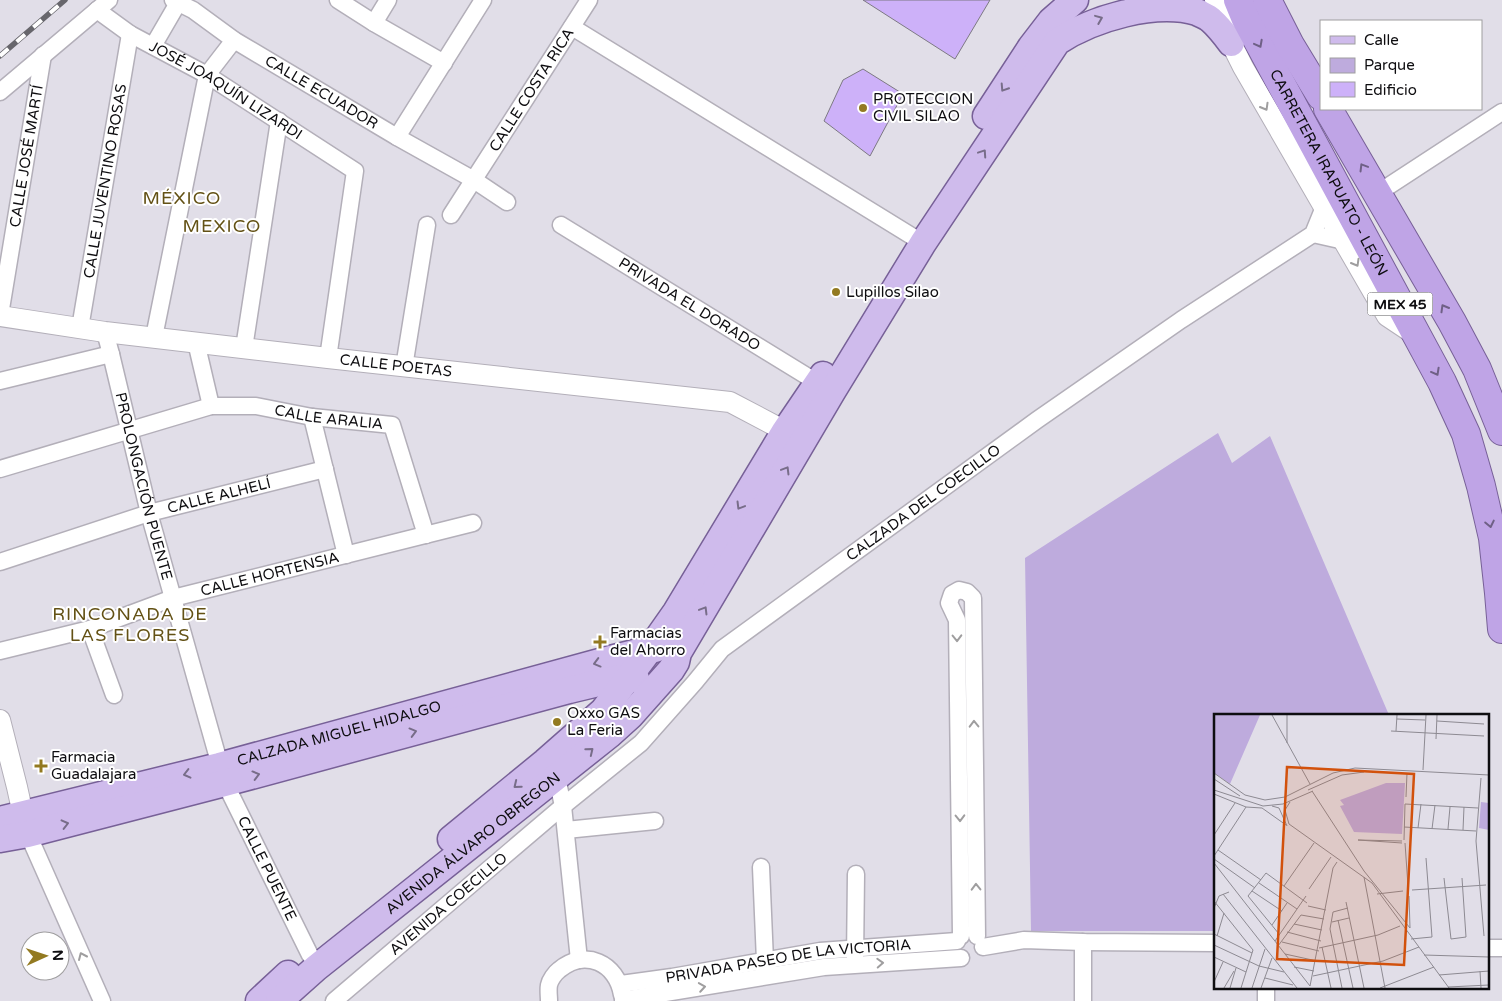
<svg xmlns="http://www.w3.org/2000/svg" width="1502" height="1001" font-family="'Varela Round',sans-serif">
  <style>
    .green { fill: #beabdd }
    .building { fill: #cdb1f9; stroke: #7d7983 }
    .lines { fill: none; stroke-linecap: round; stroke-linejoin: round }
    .minor-casing { stroke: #b3afb9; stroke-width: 19 }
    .tertiary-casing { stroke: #b3afb9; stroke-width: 22 }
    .primary-casing { stroke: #776097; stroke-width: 29 }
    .trunk-casing { stroke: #776097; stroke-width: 30 }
    .minor { stroke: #fff; stroke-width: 16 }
    .tertiary { stroke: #fff; stroke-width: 20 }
    .primary { stroke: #cfbbec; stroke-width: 26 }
    .trunk { stroke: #bfa4e6; stroke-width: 28 }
    .rail-casing { stroke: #67666c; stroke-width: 5.5 }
    .rail { stroke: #fff; stroke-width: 4; stroke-dasharray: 11; stroke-linecap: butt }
    .oneway { stroke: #786d89 }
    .oneway2 { stroke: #6f6086 }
    .oneway3 { stroke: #9f9e9f }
    .poi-dot { fill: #937a21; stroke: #fff; stroke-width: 2 }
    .labels { text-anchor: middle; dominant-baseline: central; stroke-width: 4; stroke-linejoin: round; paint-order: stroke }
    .shield { fill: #fff; stroke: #565658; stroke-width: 1 }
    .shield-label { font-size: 14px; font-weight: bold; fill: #0e0d10 }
    .street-label { font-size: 15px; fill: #0e0d10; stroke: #fff }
    .poi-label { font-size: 15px; fill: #0e0d10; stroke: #fff; text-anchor: start }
    .quarter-label { font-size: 18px; letter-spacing: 1px; fill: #635115; stroke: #fff }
    .inset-road { fill: none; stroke: #8d8a92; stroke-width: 1 }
    .view { fill: #d2510c; fill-opacity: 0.15; stroke: #d2510c; stroke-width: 2.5 }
    .inset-edge { fill: none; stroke: #0e0d10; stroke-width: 2.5 }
  </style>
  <rect width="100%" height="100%" fill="#e1dee8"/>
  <path class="green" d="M1218,433l14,30 38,-27 119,279h-173v216h-185l-6,-373z"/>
  <path class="building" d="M863,0h127l-35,59z
    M863,69l40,25 -33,62 -46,-35 19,-41z"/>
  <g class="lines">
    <g class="minor-casing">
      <g id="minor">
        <path id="s1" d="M173,0l20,10 41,30 163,97 77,43 33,22"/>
        <path d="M338,0l36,23 70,40"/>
        <path id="s2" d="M97,10l33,24 77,41 148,96 -27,187"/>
        <path d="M374,23l14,-23"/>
        <path d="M572,27l351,216"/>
        <path d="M153,46l25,-43"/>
        <path d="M0,92l109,-92"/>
        <path d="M397,137l86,-137"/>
        <path d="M1378,193l124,-81"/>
        <path id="s3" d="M451,215l138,-215"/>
        <path id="s4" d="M561,225l257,158"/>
        <path d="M1313,234l31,7"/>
        <path id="s5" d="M0,315l43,-260"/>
        <path id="s6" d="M80,328l50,-294"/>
        <path id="s7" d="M105,332l6,22 38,159 76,270 85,172"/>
        <path d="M154,337l53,-262 27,-35"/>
        <path d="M196,342l15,64"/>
        <path d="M244,348l35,-227"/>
        <path d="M404,367l23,-142"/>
        <path d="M0,381l111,-27"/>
        <path d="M312,417l34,138"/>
        <path id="s8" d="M0,469l211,-63h45l56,11 80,8 34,110"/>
        <path id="s9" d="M0,562l149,-49 176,-44"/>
        <path d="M90,629l24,66"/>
        <path id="s10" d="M0,651l90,-22 83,-31 300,-75"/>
        <path d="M551,770l6,8 6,28 16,154"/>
        <path d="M566,830l89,-9"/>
        <path d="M28,834l74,167"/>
        <path d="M761,867l4,94 3,9"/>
        <path d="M961,936l-4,-316 -8,-17 3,-9 7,-4 8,2 6,6 4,338"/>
        <path d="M1083,942v59"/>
        <path d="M983,947l41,-7 59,2 133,1"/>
        <path d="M1488,948h14"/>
        <path d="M855,960l1,-86"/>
        <path id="s11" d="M621,984l51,-7 148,-26 137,-10"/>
        <path d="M1266,987v14"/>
        <path d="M623,1000l201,-33 137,-9"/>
        <path id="s12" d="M334,1001l229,-195 78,-63 54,-61 27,-33 315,-229 144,-100 132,-86 11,-27"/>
        <path d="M549,1001c0,-5 -1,-11 0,-16 1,-5 6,-12 10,-15 26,-22 58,-7 63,25"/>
      </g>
    </g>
    <g class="tertiary-casing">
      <g id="tertiary">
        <path d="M1215,0l16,43 12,24 144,249 27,18"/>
        <path id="s13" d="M0,316l105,16 223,26 402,44 55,29"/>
        <path d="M0,720l17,67 9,41"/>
      </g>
    </g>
    <g class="primary-casing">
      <g id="primary">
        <path d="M986,116l45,-69 20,-26 24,-21"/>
        <path id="s14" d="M0,820l219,-54 395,-108 36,-9h5"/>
        <path d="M0,839l28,-5 197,-51 344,-93 50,-12 17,1"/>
        <path d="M451,839l94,-77 58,-51 47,-62 26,-37 109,-181 38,-56"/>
        <path d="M259,1001l29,-27"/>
        <path id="s15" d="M279,1001l37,-33 293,-233 21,-19 41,-46 5,-8 2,-9 154,-261 91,-149 134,-201c36,-24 98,-42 140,-30 5,3 10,4 14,8 7,6 14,15 20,23"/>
      </g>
    </g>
    <g class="trunk-casing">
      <g id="trunk">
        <path id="s16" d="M1238,0l7,17 197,365 24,52 15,52 12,52 6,55 3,36"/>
        <path d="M1267,0l23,45 31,51"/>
        <path d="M1328,109l124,213 25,47 25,62"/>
      </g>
    </g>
    <use href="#minor" class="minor"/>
    <use href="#tertiary" class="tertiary"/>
    <use href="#primary" class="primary"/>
    <use href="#trunk" class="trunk"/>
    <g class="rail-casing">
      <path id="rail" d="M0,56l65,-56"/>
    </g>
    <use href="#rail" class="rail"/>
  </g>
  <defs><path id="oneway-chevron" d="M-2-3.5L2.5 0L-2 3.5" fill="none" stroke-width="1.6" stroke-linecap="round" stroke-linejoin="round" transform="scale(1.25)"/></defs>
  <g class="oneway">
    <use href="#oneway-chevron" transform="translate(1099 19) rotate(-22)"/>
    <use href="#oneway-chevron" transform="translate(1004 88) rotate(123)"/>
    <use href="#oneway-chevron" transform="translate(983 153) rotate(-56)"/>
    <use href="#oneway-chevron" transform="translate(786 470) rotate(-59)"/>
    <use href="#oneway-chevron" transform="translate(740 506) rotate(121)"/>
    <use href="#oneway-chevron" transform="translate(704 610) rotate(-59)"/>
    <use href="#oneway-chevron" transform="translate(597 663) rotate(165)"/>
    <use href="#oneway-chevron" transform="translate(413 732) rotate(-15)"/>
    <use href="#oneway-chevron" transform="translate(590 751) rotate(-39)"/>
    <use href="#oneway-chevron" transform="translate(187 774) rotate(166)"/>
    <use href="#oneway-chevron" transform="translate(256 775) rotate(-15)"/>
    <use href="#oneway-chevron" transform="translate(517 785) rotate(141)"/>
    <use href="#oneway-chevron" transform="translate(65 824) rotate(-14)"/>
  </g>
  <g class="oneway2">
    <use href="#oneway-chevron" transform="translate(1259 44) rotate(62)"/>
    <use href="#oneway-chevron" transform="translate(1363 167) rotate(-121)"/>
    <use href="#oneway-chevron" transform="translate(1444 308) rotate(-120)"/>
    <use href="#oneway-chevron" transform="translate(1436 372) rotate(61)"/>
    <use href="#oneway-chevron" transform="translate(1490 524) rotate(78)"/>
  </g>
  <g class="oneway3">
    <use href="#oneway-chevron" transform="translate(1265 107) rotate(60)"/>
    <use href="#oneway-chevron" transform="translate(1356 263) rotate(60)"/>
    <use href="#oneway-chevron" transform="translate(957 638) rotate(89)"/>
    <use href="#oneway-chevron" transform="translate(974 724) rotate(-91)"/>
    <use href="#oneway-chevron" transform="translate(960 818) rotate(89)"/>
    <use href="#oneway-chevron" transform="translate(976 887) rotate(-91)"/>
    <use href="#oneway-chevron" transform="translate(82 956) rotate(-114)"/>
    <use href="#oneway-chevron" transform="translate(880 963) rotate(-3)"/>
    <use href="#oneway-chevron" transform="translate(702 987) rotate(-9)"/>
  </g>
  <g class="poi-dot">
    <circle cx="863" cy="108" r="5"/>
    <circle cx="836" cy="292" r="5"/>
    <path d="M597.5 634.5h5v5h5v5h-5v5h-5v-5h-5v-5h5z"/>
    <circle cx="557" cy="722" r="5"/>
    <path d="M38.5 758.5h5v5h5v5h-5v5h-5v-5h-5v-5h5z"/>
  </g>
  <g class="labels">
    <rect class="shield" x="1367.5" y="292.5" width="65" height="23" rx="4"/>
    <g class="shield-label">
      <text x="1400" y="304">MEX 45</text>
    </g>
    <g class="street-label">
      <text stroke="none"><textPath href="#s2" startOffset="152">JOSÉ JOAQUÍN LIZARDI</textPath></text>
      <text stroke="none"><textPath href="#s3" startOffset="149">CALLE COSTA RICA</textPath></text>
      <text stroke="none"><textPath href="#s1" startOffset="175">CALLE ECUADOR</textPath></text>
      <text stroke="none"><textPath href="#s5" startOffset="161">CALLE JOSÉ MARTÍ</textPath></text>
      <text stroke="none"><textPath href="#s16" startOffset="195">CARRETERA IRAPUATO - LEÓN</textPath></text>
      <text stroke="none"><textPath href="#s6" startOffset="149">CALLE JUVENTINO ROSAS</textPath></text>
      <text stroke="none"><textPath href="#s4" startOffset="151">PRIVADA EL DORADO</textPath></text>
      <text stroke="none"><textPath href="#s13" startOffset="399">CALLE POETAS</textPath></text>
      <text stroke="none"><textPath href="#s8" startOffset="339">CALLE ARALIA</textPath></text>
      <text stroke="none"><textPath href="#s7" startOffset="159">PROLONGACIÓN PUENTE</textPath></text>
      <text stroke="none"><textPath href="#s9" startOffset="229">CALLE ALHELÍ</textPath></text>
      <text stroke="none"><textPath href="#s12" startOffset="774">CALZADA DEL COECILLO</textPath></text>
      <text stroke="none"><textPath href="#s10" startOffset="281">CALLE HORTENSIA</textPath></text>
      <text stroke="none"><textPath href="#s14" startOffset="350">CALZADA MIGUEL HIDALGO</textPath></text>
      <text stroke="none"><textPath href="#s15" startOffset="250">AVENIDA ÁLVARO OBREGON</textPath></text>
      <text stroke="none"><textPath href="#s7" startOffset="562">CALLE PUENTE</textPath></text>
      <text stroke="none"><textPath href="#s12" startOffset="150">AVENIDA COECILLO</textPath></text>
      <text stroke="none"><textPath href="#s11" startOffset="169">PRIVADA PASEO DE LA VICTORIA</textPath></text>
    </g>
    <g class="poi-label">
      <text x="873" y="99">PROTECCION<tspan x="873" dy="17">CIVIL SILAO</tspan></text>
      <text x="846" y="292">Lupillos Silao</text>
      <text x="610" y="633">Farmacias<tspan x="610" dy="17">del Ahorro</tspan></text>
      <text x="567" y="713">Oxxo GAS<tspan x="567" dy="17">La Feria</tspan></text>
      <text x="51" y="757">Farmacia<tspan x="51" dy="17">Guadalajara</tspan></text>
    </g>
    <g class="quarter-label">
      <text x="182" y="198">MÉXICO</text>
      <text x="222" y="226">MEXICO</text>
      <text x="130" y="614">RINCONADA DE<tspan x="130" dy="21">LAS FLORES</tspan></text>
    </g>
  </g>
  <g transform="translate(1214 714)">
    <rect width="275" height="275" fill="#e1dee8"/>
    <path d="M0,1h46l-30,69 -16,-11zM172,69h19l-3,51 -48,-2 -14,-26 4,-1 -4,-5zM267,88l8,1v27l-10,-2z" fill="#beabdd"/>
    <path class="inset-road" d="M58,1l38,69M73,1v28M183,5l28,1M223,7l47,3M177,17l93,5M182,17l1,-16M222,25l1,-24M209,56l3,-55M0,59l31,22 20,5 20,-3 48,-24 22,-5 134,7M267,64l-5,63 8,95M0,65l26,17M0,76l49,16 20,-2 30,-13M94,76l34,-15 22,-3M98,77l52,80 46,57M0,80l32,13 16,1 24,17M192,83l1,-24M76,88l-5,8 4,14 83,59 77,105M58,92l7,2 8,18M190,113l72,4M204,114l3,-24M218,115l3,-24M234,115l2,-22M249,116l1,-23M0,121l21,-32M190,126l1,-36 73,4M188,127l-44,-1 44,3M191,129l3,43M4,136l43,30M0,142l32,-49M0,145l41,29M0,149l96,123 23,-118 4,-6M150,163l21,111M230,164l7,61 15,-2 -4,-59M45,169l38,26M70,172l30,-43M95,175l22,-32M198,176l74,-5M38,177l30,20M9,180l74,94M163,180l26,-3M195,182l1,32M0,187l39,49 -12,38M132,188l18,86M94,192l18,4M0,194l5,-12 10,-4M124,206l15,68M118,208l17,-4M80,210l28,6M58,211l15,-22M73,218l34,9M0,220l38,19M65,220l-31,-38 18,-23 41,30M3,222l7,-23M197,225l21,-2 -6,-79M61,227l31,-45M68,228l37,9M0,231l45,21 25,6M64,232l23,-31 23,4M108,233l9,41M105,234l59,-13 22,-9M71,240l32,7M210,241l65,2M0,243l32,15M80,253l20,4M266,257l1,17M225,261l50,-4M99,262l70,-15 36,-14M51,264l28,7M0,268l9,-20M234,273l41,-2M10,274l10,-17M16,274l6,-20M38,274l13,-39M47,274l11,-30M128,274l-12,-59 3,-17 15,-4M166,274l54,-21"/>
    <path class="view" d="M73,53l127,7 -10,191 -127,-6z"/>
    <rect width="275" height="275" class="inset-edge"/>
  </g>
  <rect x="1320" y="20" width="162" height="90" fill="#ffffff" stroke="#9f9e9f"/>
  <rect x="1330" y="36" width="25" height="8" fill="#cfbbec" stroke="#9f9e9f"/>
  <text x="1364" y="45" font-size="15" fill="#0e0d10">Calle</text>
  <rect x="1330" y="58" width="25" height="15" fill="#beabdd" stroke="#9f9e9f"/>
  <text x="1364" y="70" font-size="15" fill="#0e0d10">Parque</text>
  <rect x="1330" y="82" width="25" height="15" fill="#cdb1f9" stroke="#9f9e9f"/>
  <text x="1364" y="95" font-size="15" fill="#0e0d10">Edificio</text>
  <g transform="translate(45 956) rotate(87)"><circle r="24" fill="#ffffff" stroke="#9f9e9f"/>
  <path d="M0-4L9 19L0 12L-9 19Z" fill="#937a21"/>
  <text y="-8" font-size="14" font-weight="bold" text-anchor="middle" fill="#0e0d10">N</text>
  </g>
</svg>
